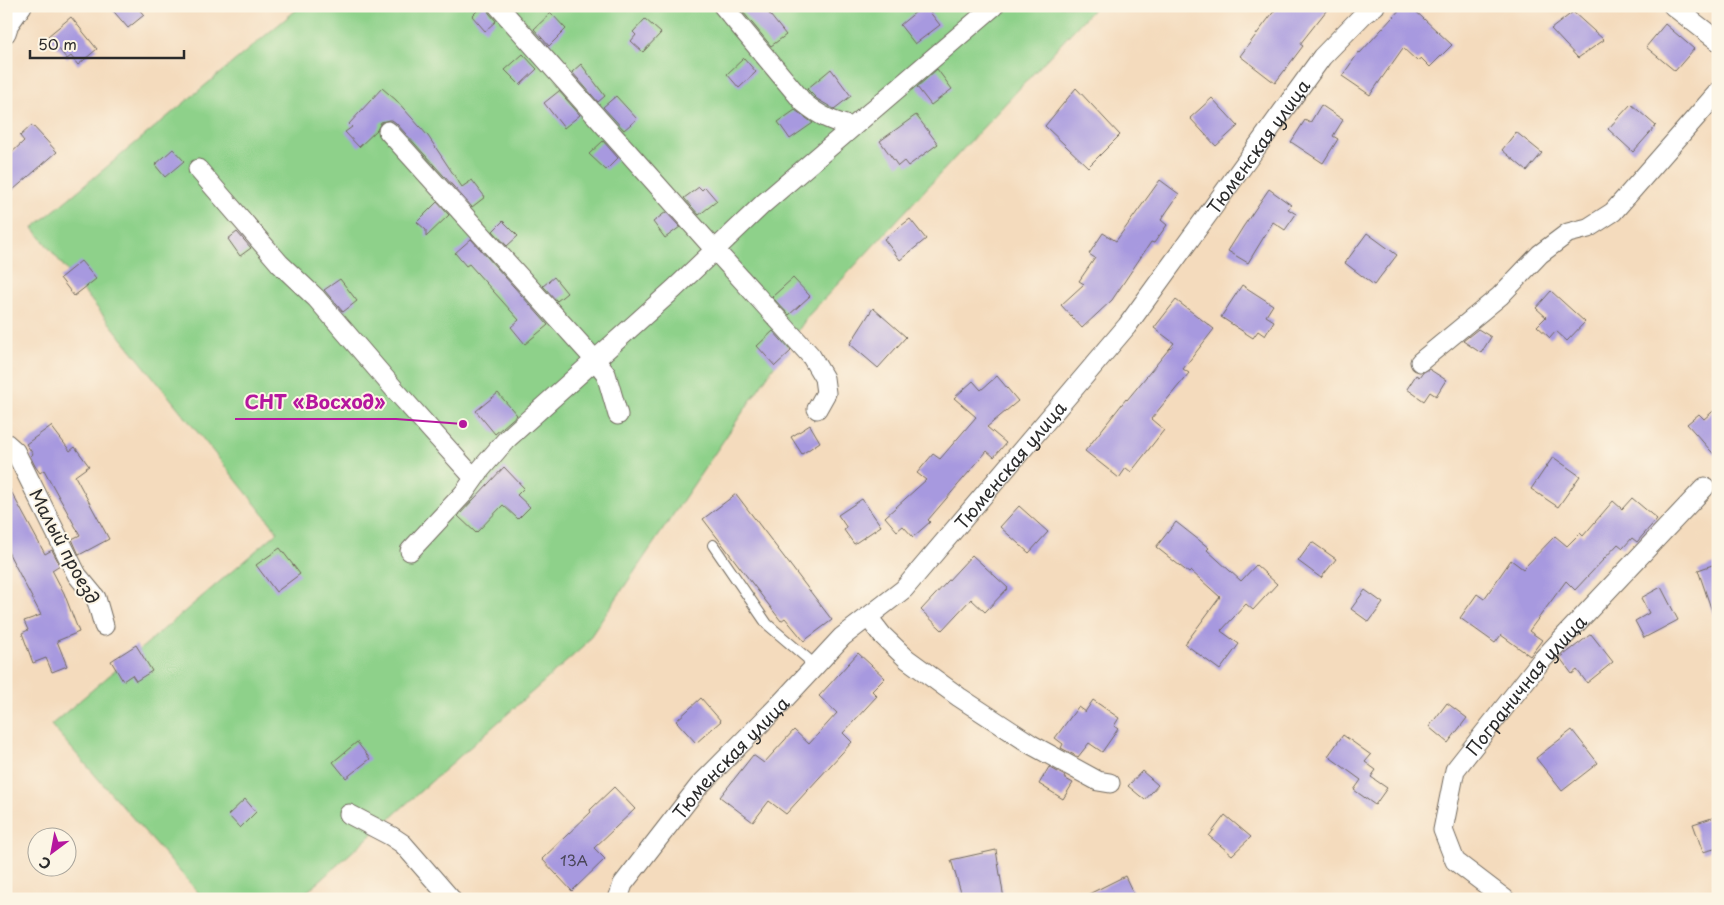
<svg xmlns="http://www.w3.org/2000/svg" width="1724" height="905" font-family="'Playpen Sans',sans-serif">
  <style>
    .green { fill: #8ed18a; stroke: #5c7e5a }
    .building { fill: #a799df }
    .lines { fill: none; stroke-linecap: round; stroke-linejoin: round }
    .lane-casing { stroke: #71695e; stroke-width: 12 }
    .street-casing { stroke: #71695e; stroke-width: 21 }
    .lane { stroke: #fff; stroke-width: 10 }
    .street { stroke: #fff; stroke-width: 19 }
    .labels { text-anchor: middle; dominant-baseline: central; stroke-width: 4; stroke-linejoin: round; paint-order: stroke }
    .number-label { font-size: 15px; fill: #4a4658 }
    .street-label { font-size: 18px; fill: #2b2b2b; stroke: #fcf5e5 }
    .leader { fill: none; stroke: #b5179e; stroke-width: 2 }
    .callout-dot { fill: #b5179e; stroke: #fcf5e5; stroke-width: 2 }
    .callout-label { font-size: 19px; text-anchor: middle; font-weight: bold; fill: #b5179e; stroke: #fcf5e5; stroke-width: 4; stroke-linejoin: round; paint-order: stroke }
  </style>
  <rect width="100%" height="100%" fill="#fcf5e5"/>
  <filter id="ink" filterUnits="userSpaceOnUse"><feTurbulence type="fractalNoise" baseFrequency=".02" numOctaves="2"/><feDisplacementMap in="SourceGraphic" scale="10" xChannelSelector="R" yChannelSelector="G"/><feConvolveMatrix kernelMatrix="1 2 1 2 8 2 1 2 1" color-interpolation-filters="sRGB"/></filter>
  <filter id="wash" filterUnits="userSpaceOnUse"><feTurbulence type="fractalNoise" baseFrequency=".0096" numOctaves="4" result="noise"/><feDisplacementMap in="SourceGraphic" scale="20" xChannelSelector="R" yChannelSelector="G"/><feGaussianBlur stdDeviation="1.12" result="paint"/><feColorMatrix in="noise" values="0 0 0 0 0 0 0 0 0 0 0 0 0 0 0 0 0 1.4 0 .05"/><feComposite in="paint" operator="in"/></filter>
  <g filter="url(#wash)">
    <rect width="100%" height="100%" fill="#f4dbbd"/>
    <path class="green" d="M301,6h795l-288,310 -224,330 -285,253h-95l-153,-174 227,-193 -245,-304z"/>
    <g id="blocks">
      <path class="building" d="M109,6h27l8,9 -16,13z
        M482,6h5l2,7 7,8 -11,10 -13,-15z
        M738,6h25l23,29 -15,11z
        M923,6h2l15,19 -25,19 -15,-19z
        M1278,6h52l-30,38 3,2 -28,37 -35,-27z
        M1403,6h7l42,39 -22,22 -9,-9 -4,3 -14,-13 -33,47 -28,-19 17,-24 1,1z
        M1573,12l31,28 -26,18 -27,-29z
        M551,13l15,16 -17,17 -15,-17z
        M71,17l26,32 -19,16 -7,-9 -4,3 -19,-23z
        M645,19l16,14 -18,19 -12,-11 5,-6 -3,-3z
        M1665,24l29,25 -19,22 -29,-24z
        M523,54l14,15 -17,16 -15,-15z
        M744,58l12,14 -17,16 -12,-14z
        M581,64l24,32 -7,6 -26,-30z
        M831,69l20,27 -17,13 -17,-10 -10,-10z
        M937,69l15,20 -21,16 -14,-18z
        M382,88l14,12 32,36 34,51 10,-7 13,17 -13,10 -76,-84 -4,-3h-3l-8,2 -4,8 -18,17 -14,-15 7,-5 -3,-3z
        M1076,88l44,47 -32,32 -43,-41z
        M559,91l21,24 -16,13 -20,-25z
        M616,96l21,23 -13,11 -21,-23z
        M1212,98l26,28 -22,20 -26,-28z
        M1631,104l25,22 -23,26 -25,-23z
        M1321,105l22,15 -10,16 5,3 -15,24 -32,-21 14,-22 5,3z
        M795,110l18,13 -23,16 -12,-17z
        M916,115l22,29 -30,22 -4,-5 -6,5 -18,-25z
        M32,125l25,27 -51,44v-38l18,-17 -4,-5z
        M1516,132l26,21 -15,18 -25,-21z
        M603,141l15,17 -12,12 -17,-16z
        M173,149l11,12 -19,16 -10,-12z
        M1160,180l19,14 -18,26 6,5 -13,18 -3,-1 -39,58 -30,28 -21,-23 23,-21 -5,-3 16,-23 -6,-4 14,-21 13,8z
        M699,187l3,3 3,-3 12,14 -18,14 -15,-17z
        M1269,189l22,16 -3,4 8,5 -11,16 -12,-8 -25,41 -20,-12 15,-24z
        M437,202l12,13 -23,22v-7l-9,-8z
        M666,212l14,15 -15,11 -12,-16z
        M910,219l16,20 -26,21 -16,-21z
        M503,221l15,15 -11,10 -14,-15z
        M237,232l14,16 -11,8 -12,-17z
        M1367,233l30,22 -23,30 -29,-22z
        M471,239l77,86 -23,19 -14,-17 8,-7 -50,-56 -3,2 -11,-13z
        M81,261l15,18 -22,17 -14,-18z
        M554,277l13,16 -10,8 -14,-15z
        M793,278l17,18 -21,19 -17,-18z
        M340,279l17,22 -14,11 -19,-22z
        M1242,285l31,20 -7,11 8,5 -9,15 -7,-5 -5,7 -32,-21z
        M1551,291l34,31 -18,19 -11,-10 -6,7 -13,-12 9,-9 -10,-9z
        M1176,300l38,29 -31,40 6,4 -38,46 13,11 -33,42 -5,-4 -7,10 -34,-27 41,-52 1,1 47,-57 -20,-15z
        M873,308l33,29 -28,31 -28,-24z
        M1478,329l13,8 -10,16 -18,-12z
        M773,331l18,20 -16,15 -18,-20z
        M1429,369l17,11 -10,16 -6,-4 -6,9 -17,-12 9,-14 3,2 3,-4z
        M997,376l21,25 -31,26 19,16 -12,14 -7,-6 -59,69 2,2 -17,15 -10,-11 -6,5 -12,-14 41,-37 -9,-7 16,-19 7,5 36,-42 -22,-19 19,-17 8,9z
        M498,393l19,22 -22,19 -19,-23z
        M1718,407v52l-31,-35 12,-10 5,5z
        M810,425l10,17 -18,12 -11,-17z
        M51,426l19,25 5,-4 14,19 -14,10 34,63 -30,16 -7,-16 8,-4 -36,-65 -4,3 -5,-7 -5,-10 3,-2 -7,-10z
        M1553,457l27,19 -22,31 -27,-18z
        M504,467l20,21 -7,7 13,12 -12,12 -15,-14 -27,28 -18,-17z
        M6,482l39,72 7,-4 8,15 -8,5 12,23 15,39 -22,9 10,25 -15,6 -6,-14 -13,5 -11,-30 6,-3 -4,-9 17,-6 -35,-67z
        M736,494l96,126 -28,21 -19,-23 -4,3 -78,-102z
        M1632,498l25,21 -20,23 -5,-4 -9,10 -5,-4 -43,46 -9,-9 -37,50 13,9 -12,16 -29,-21 -6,8 -35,-25 17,-24 7,5 27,-39 12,9 32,-33 12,10 13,-13 3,3 30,-35 9,8z
        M862,499l19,27 -27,18 -10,-14 3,-2 -9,-13z
        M1019,506l29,26 -19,21 -29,-26z
        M1176,522l33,26 -2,2 34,31 15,-16 21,19 -24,26 -7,-6 -25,27 18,13 -19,26 -35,-26 35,-47 -29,-26 -2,2 -33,-26z
        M1312,542l24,17 -15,19 -23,-17z
        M280,548l20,26 -24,18 -20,-27z
        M972,555l36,33 -23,24 -14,-13 -29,31 -21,-20z
        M1718,563v57h-3l-17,-50z
        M1661,587l17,33 -34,18 -9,-17 14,-8 -8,-15z
        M1365,590l18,13 -14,19 -18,-13z
        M1591,634l22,28 -26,21 -10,-13 -5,4 -12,-16z
        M136,645l16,26 -16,10 -4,-6 -9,6 -12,-20z
        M858,653l27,25 -13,13 5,5 -34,37 9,9 -66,72 -17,-13 -16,21 -33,-25 33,-42 11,8 30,-33 15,14 28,-31 -18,-17z
        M701,698l20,23 -25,22 -20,-22z
        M1093,700l26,18 -5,8 4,3 -16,23 -13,-9 -11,14 -17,-9 2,-4 -8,-6 23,-31 7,5z
        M1447,703l20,15 -19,25 -19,-16z
        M1572,730l26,33 -36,28 -26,-33z
        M1343,735l28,20 -6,7 11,8 -5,7 16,11 -12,17 -21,-15 7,-10 -33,-24z
        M357,742l13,17 -24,19 -13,-16z
        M1049,767l16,9 -1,2 9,5 -10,16 -24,-15z
        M1142,771l16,14 -13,15 -17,-14z
        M614,787l21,22 -41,39 11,11 -33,32 -30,-32 49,-47 -1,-2z
        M245,799l11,13 -16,16 -12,-13z
        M1225,815l26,22 -19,18 -23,-19z
        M1718,816v32l-15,4 -10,-28z
        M996,850l8,49h-41l-12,-39z
        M1125,876l11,23h-57z"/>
    </g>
  </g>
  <g filter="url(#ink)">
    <use href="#blocks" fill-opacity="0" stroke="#71695e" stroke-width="1"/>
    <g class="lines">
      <g class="lane-casing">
        <path id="lane" d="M713,545l54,79 41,35 3,11"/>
      </g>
      <g class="street-casing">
        <g id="street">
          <path d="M498,6l217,244 96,106 13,22 2,15 -9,16"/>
          <path d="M723,6l81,97c17,14 28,18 48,24"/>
          <path d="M1673,6l45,35"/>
          <path d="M6,33l3,-9 13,-18"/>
          <path d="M388,131l207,229 11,14 12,41"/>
          <path d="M198,169l82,95 36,34 80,93 78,87"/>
          <path d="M1420,362l80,-66 40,-42 28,-21 20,-5 25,-16 105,-120"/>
          <path d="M6,443l9,8 62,124 19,23 8,28"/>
          <path d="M410,551l54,-58 17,-24 25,-29 168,-151 89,-85 231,-198"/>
          <path d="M868,617l14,18 25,24 52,38 73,48 66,36 12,2"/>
          <path d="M349,814l42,22 12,8 48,55"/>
          <path id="s1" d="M618,899l5,-15 76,-98 81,-82 62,-67 62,-48 223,-263 195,-269 42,-43 11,-8"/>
          <path id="s2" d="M1505,899l-50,-38 -12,-31 12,-60 86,-109 164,-174"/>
        </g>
      </g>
      <use href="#lane" class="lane"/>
      <use href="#street" class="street"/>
    </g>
  </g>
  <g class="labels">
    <g class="number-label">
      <text x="574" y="859">13А</text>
    </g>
    <g class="street-label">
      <text stroke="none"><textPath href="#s1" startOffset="992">Тюменская улица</textPath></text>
      <text stroke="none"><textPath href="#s1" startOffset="588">Тюменская улица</textPath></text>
      <text transform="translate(65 546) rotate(62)">Малый проезд</text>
      <text stroke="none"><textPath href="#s2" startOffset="268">Пограничная улица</textPath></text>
      <text stroke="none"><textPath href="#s1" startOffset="182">Тюменская улица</textPath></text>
    </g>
  </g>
  <path class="leader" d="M463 424L396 419H235"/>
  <circle class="callout-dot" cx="463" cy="424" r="5"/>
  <g class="callout-label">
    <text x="315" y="409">СНТ «Восход»</text>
  </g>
  <rect width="1724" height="905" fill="none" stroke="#fcf5e5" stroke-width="25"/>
  <g transform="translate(52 852) rotate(212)"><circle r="24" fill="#fcf5e5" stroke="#a8a49b"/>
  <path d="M0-4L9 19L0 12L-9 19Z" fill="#b5179e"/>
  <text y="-8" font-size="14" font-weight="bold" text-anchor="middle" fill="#2b2b2b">С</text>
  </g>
  <path d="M30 50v8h154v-8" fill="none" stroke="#2b2b2b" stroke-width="2.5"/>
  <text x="38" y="50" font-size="15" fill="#2b2b2b" stroke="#fcf5e5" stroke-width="4" paint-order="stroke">50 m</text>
</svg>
